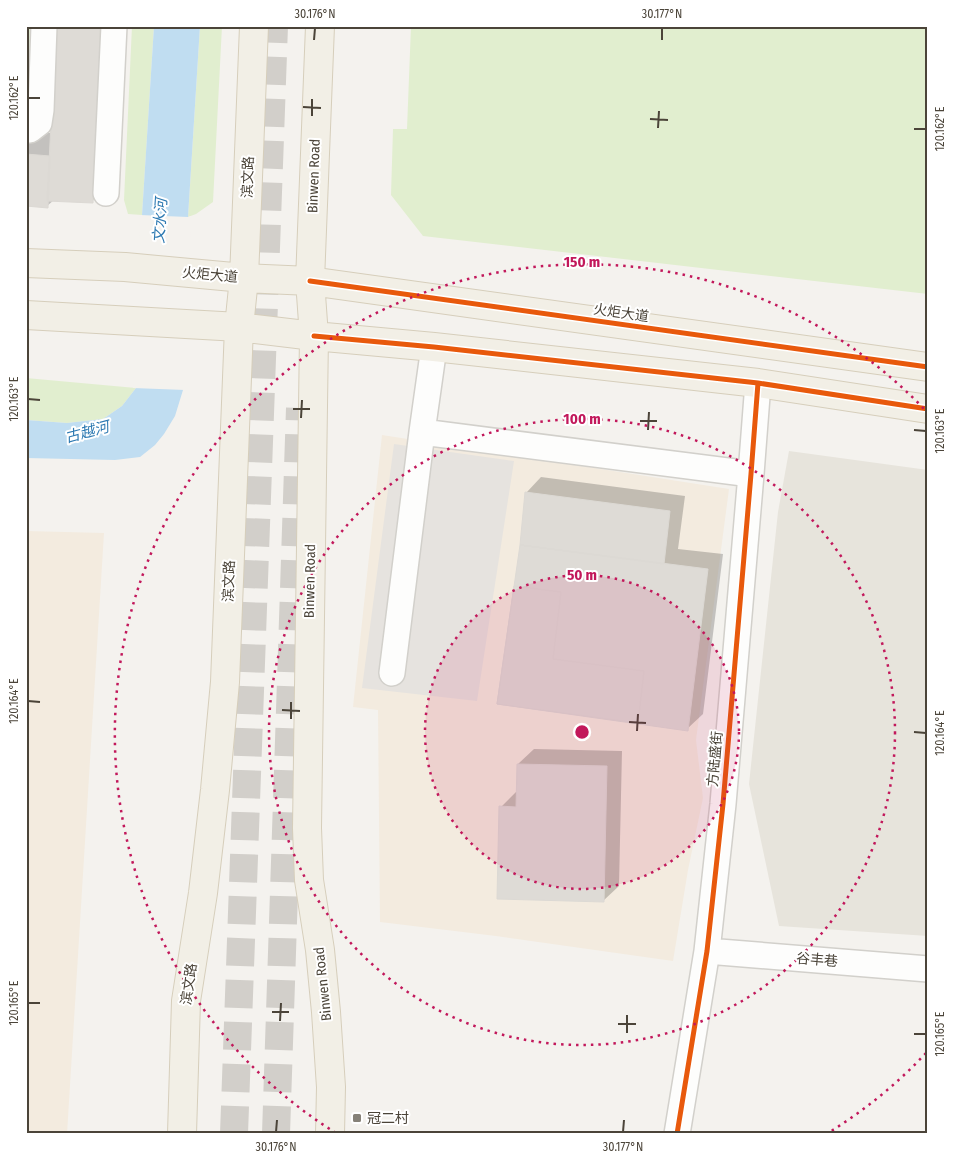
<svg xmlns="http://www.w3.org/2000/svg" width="954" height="1160" font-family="'Fira Sans Condensed','Noto Sans SC',sans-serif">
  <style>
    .residential { fill: #e7e4dc }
    .commercial { fill: #f3ebdf }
    .green { fill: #e1eecf }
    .parking { fill: #e6e3df }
    .water { fill: #c0ddf1 }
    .pier { fill: #f4f2ee }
    .shadow { fill: #0003 }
    .building { fill: #dedbd6; stroke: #dcd9d4 }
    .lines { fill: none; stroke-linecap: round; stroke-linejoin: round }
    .highway-tunnel { stroke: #d2cfca; stroke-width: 28; stroke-dasharray: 28 14; stroke-linecap: butt }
    .minor-casing { stroke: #d2d0cb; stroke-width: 28 }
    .major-casing { stroke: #d6cebb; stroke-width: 30 }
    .minor { stroke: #fdfdfc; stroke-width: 25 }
    .major { stroke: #f2efe6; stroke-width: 28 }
    .cycleway-casing { stroke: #fff; stroke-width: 8 }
    .cycleway { stroke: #e8590c; stroke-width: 5 }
    .ticks { fill: none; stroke: #4b4439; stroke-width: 2 }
    .ring { fill: none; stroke: #c2185b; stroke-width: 2.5; stroke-dasharray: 2.5 5 }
    .poi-dot { fill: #868178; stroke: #fff; stroke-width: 2 }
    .labels { text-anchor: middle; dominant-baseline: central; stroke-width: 4; stroke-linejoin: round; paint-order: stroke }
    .street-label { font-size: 14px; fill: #4b4439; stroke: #fff }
    .poi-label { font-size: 14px; fill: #4b4439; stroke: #fff; text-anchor: start }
    .water-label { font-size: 15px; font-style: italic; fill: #2e7ab2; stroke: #fff }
    .centre { fill: #c2185b; stroke: #fff; stroke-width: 2.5 }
    .ring-label { font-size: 15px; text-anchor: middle; font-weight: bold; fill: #c2185b; stroke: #fff; stroke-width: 4; stroke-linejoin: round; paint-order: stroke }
    .neatline { fill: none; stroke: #4b4439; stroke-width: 2 }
    .ticks-label { font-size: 12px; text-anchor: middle; fill: #4b4439 }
  </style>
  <rect width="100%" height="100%" fill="#f4f2ee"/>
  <path class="residential" d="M789,451l139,19v466l-149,-10 -30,-142 29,-272z"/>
  <path class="commercial" d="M382,435l347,54 -33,251 7,58 -15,72 -15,91 -177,-25 -116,-14 -2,-212 -25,-3z
    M26,531l78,2 -37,601h-41z"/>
  <path class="green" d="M26,26h10l-5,91 -5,-1z
    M132,26h22l-12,189 -14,-1 -4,-14z
    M200,26h22l-9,176 -17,12 -8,3z
    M411,26h517v268l-505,-58 -32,-41 2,-66h14z
    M26,378l110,10 -14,18 -19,13 -36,4 -41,-3z"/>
  <path class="parking" d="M394,444l120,17 -37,240 -115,-13z"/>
  <path class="water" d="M154,26h46l-12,191 -5,173 -8,26 -11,18 -9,11 -15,12 -25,3 -89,-2v-38l41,3 36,-4 19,-13 14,-18 6,-173z"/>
  <path class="pier" d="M140,215l48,2 3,-1 -6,174 -52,-2z"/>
  <path class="shadow" d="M26,131l26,2 62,46 -22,22 -38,-1 -7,6 -21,-1z
    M541,477l144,19 -7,53 45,5 -20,160 -16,15 -166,-184 5,-52z
    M534,749l88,2 -3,135 -16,15 -102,-94 15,-15h2v-28z"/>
  <path class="building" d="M56,26h46l-9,177 -46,-2z
    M26,154l24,2 -2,52 -22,-2z
    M525,492l145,19 -6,53 -144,-19z
    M520,545l188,24 -20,162 -191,-27z
    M514,586l47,6 -8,67 91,12 -6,52 -141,-19z
    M517,764l90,2 -3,136 -107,-3 2,-93 17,1z"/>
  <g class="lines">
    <path class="highway-tunnel" d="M234,1134l40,-1108
      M276,1134l24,-726"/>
    <g class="minor-casing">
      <path id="minor" d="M26,130h4l9,-7 2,-13 3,-84
        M106,193l8,-167
        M422,432l329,42
        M392,673l30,-241 12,-85
        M707,951l221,18
        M677,1134l30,-183 16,-147 28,-330 7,-91"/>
    </g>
    <g class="major-casing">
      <path id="major" d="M320,26l-10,255 4,55 -7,492 2,52 11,70 6,62 5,75 -1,47
        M26,263l99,4 119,11 66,3 618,86
        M26,315l213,12 75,9 120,11 324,36 170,26
        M182,1134l4,-133 17,-108 12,-103 10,-108 14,-355 5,-49 10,-252"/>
    </g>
    <use href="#minor" class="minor"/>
    <use href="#major" class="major"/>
    <g class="cycleway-casing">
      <path id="cycleway" d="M310,281l618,86
        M314,336l120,11 324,36 170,26
        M677,1134l30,-183 16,-147 28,-330 7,-91"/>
    </g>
    <use href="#cycleway" class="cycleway"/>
  </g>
  <path class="ticks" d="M314,40l1,-12M662,40v-12M28,98h12M303,107l18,1M312,116v-17M650,119l18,1M658,128l1,-17M914,129h12M28,399l12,1M293,409h17M301,418l1,-18M640,421h17M648,430l1,-18M914,430l12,1M28,701l12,1M282,710l18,1M291,719v-17M629,722l17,1M637,731l1,-17M914,732l12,1M28,1003h12M272,1012h17M280,1021l1,-18M618,1024h18M627,1033v-18M914,1034h12M276,1132l1,-12M623,1132l1,-12"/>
  <circle cx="582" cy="732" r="157" fill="#c2185b" fill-opacity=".12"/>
  <g class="ring">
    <circle cx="582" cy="732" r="157"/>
    <circle cx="582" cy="732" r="313"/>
    <path d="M926 1053A470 470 0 0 1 828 1133M336 1133A470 470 0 1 1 926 411"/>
  </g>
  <rect class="poi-dot" x="352" y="1113" width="10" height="10" rx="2.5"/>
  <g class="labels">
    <g class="street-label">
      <text transform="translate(314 176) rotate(-88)">Binwen Road</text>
      <text transform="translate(248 177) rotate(-88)">滨文路</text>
      <text transform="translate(210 275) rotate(5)">火炬大道</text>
      <text transform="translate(621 313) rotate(8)">火炬大道</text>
      <text transform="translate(229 581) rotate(-88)">滨文路</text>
      <text transform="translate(310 581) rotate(-89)">Binwen Road</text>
      <text transform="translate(715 759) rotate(-85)">方陆盛街</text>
      <text transform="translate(817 960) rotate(5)">谷丰巷</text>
      <text transform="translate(189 984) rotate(-82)">滨文路</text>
      <text transform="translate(323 984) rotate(-96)">Binwen Road</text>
    </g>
    <g class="poi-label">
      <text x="367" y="1118">冠二村</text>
    </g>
    <g class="water-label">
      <text transform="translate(160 221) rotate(-86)">文水河</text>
      <text transform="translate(87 432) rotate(-15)">古越河</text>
    </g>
  </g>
  <circle cx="582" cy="732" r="8" class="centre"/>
  <g class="ring-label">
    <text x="582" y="267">150 m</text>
    <text x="582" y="424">100 m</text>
    <text x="582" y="580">50 m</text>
  </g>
  <rect width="954" height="1160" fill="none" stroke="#ffffff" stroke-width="55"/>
  <rect x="28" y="28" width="898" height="1104" class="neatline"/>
  <g class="ticks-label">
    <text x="315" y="18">30.176°N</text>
    <text x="662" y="18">30.177°N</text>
    <text transform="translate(14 98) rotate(-90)" y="4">120.162°E</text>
    <text transform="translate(940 129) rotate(-90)" y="4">120.162°E</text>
    <text transform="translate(14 399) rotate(-90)" y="4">120.163°E</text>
    <text transform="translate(940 431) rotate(-90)" y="4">120.163°E</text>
    <text transform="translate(14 701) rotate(-90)" y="4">120.164°E</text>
    <text transform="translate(940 733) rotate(-90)" y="4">120.164°E</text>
    <text transform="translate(14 1003) rotate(-90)" y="4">120.165°E</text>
    <text transform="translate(940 1034) rotate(-90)" y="4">120.165°E</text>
    <text x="276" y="1151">30.176°N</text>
    <text x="623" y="1151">30.177°N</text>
  </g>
</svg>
